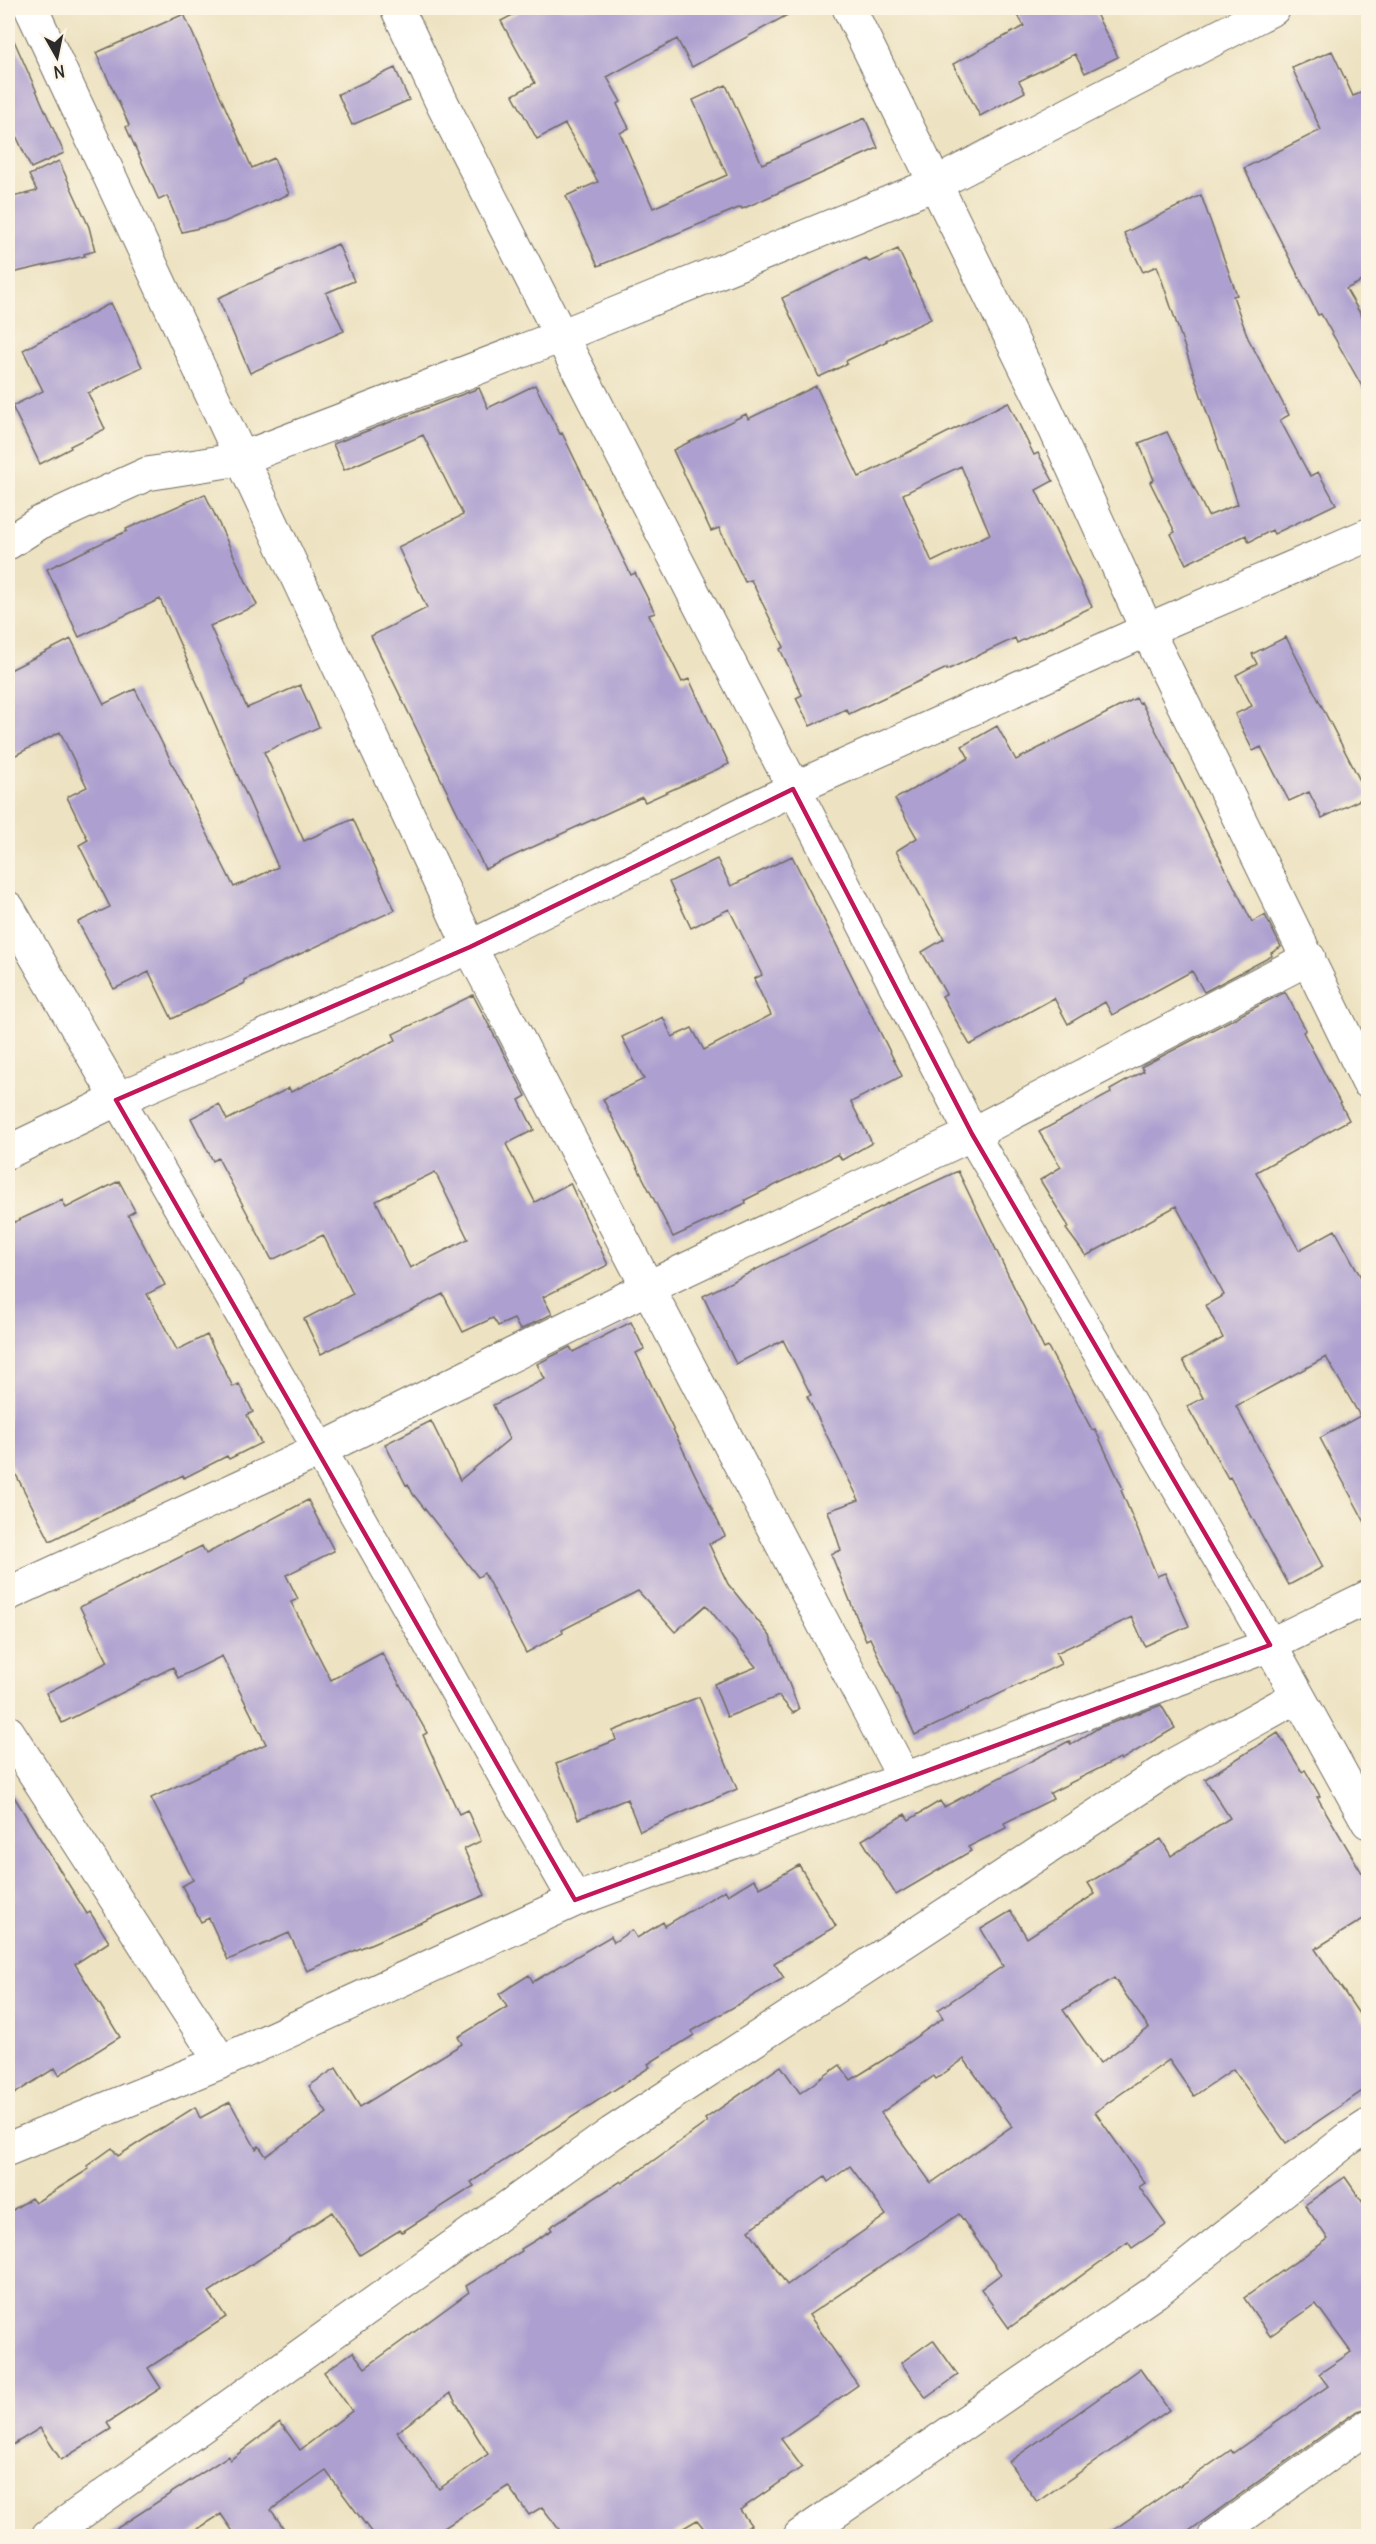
<svg xmlns="http://www.w3.org/2000/svg" width="1376" height="2544" font-family="Delius,sans-serif">
  <style>
    .building { fill: #ada0d0; fill-rule: evenodd }
    .lines { fill: none; stroke-linecap: round; stroke-linejoin: round }
    .minor-casing { stroke: #6f6b60; stroke-width: 35 }
    .minor { stroke: #fff; stroke-width: 33 }
    .marked { fill: none; stroke: #c2185b; stroke-width: 4.5; stroke-linejoin: round }
  </style>
  <rect width="100%" height="100%" fill="#fcf5e5"/>
  <filter id="ink" filterUnits="userSpaceOnUse"><feTurbulence type="fractalNoise" baseFrequency=".0167" numOctaves="2"/><feDisplacementMap in="SourceGraphic" scale="12" xChannelSelector="R" yChannelSelector="G"/><feConvolveMatrix kernelMatrix="1 2 1 2 8 2 1 2 1" color-interpolation-filters="sRGB"/></filter>
  <filter id="wash" filterUnits="userSpaceOnUse"><feTurbulence type="fractalNoise" baseFrequency=".008" numOctaves="4" result="noise"/><feDisplacementMap in="SourceGraphic" scale="24" xChannelSelector="R" yChannelSelector="G"/><feGaussianBlur stdDeviation="1.35" result="paint"/><feColorMatrix in="noise" values="0 0 0 0 0 0 0 0 0 0 0 0 0 0 0 0 0 1.4 0 .05"/><feComposite in="paint" operator="in"/></filter>
  <g filter="url(#wash)">
    <rect width="100%" height="100%" fill="#ede2c1"/>
    <g id="blocks">
      <path class="building" d="M526,8h274l-108,59 -15,-28 -70,38 14,25 -4,2 12,24 -9,5 33,75 74,-33 -34,-75 33,-15 36,79 103,-46 13,30 -136,61 -1,-2 -143,59 -32,-70 32,-14 -33,-58 -28,15 -24,-44 22,-12 -34,-62z
        M1014,8h79l25,49 -33,16 -10,-19 -56,27 6,11 -45,24 -27,-52 71,-38z
        M184,14l68,154 22,-10 15,36 -65,28 -42,10 -15,-36 -8,4 -33,-73 3,-2 -33,-72z
        M8,27l56,126 -33,15 -23,-50z
        M1332,51l21,45 15,-6v188l-22,11 22,38v70l-47,-83 -3,1 -74,-147 77,-38 -29,-62z
        M395,68l14,32 -57,25 -14,-31z
        M59,161l30,66 6,24 -11,3 1,2 -77,18v-35l6,-2 -6,-27v-12l29,-7 -8,-16z
        M1201,195l36,100 -4,1 15,42 41,77 -9,5 30,56 8,-4 18,32 -62,30 -2,-4 -23,12 -3,-7 -60,29 -15,-30 4,-2 -25,-50 4,-2 -15,-37 28,-11 41,84 30,-12 -81,-238 -14,6 -19,-39z
        M338,244l16,37 -28,12 18,38 -94,42 -32,-75z
        M898,249l33,70 -45,21 1,1 -41,20 1,3 -28,13 -37,-79 84,-40 3,4z
        M111,303l31,64 -54,26 17,36 -35,17 1,2 -31,16 -28,-58 31,-15 -20,-41z
        M535,385l25,49 2,-1 69,142 4,-2 20,40 -6,2 33,67 7,-3 40,85 -84,38 -3,-5 -157,72 -114,-233 56,-28 -29,-61 65,-32 -40,-80 -79,35 -11,-26 146,-56 9,20z
        M816,386l43,91 149,-75 26,53 4,-2 15,28 -17,9 56,117 -75,36 -2,-5 -68,32v-2l-98,46 -3,-5 -36,17 -14,-28 6,-3 -22,-46 4,-2 -33,-67 -6,2 -26,-54 -8,3 -38,-81 73,-36 2,5zM961,466l29,68 -58,28 -29,-68z
        M205,494l52,111 -47,21 37,82 53,-23 19,42 -55,25 40,89 49,-22 42,91 -151,70 1,3 -73,36 -23,-47 -35,17 -36,-67 32,-15 -31,-62 9,-5 -21,-43 20,-10 -27,-55 -52,27v-88l63,-32 33,65 31,-15 99,198 44,-20 -118,-268 -81,38 -32,-68 80,-38 -1,-2z
        M1286,637l82,159 -46,22 -13,-26 -20,9 -28,-54 -8,4 -18,-37 17,-8 -16,-31 21,-11 -5,-10z
        M1136,698l3,5 2,-1 31,60 80,160 13,-7 16,32 -10,6 1,3 -68,36 -12,-21 -80,44 -7,-13 -37,22 -14,-26 -84,47 -28,-49 4,-2 -24,-42 22,-13 -48,-88 21,-13 -22,-39 74,-41 -7,-12 35,-20 19,34z
        M792,856l110,220 -51,26 21,41 -30,17 -4,-6 -93,46 1,3 -73,34 -70,-138 41,-20 -22,-42 41,-20 9,20 20,-9 12,22 67,-35 -17,-36 8,-4 -33,-66 -38,19 -22,-46 48,-23 14,27z
        M1285,992l21,38 -3,2 46,88 -93,52 43,78 36,-20 33,60v238l-48,-90 40,-22 -34,-59 -90,49 87,161 -34,18 -59,-108 -2,1 -41,-72 16,-8 -20,-38 40,-22 -17,-33 18,-10 -48,-89 -90,50 -20,-27 3,-2 -29,-47 21,-13 -22,-35 72,-39 -1,-3 34,-19 -3,-4z
        M473,995l53,101 -7,4 15,30 -28,14 29,58 35,-19 38,82 -65,32 9,17 -32,16 -6,-11 -16,7 -5,-8 -30,14 -20,-38 -122,60 -17,-35 49,-25 -30,-59 -51,25 -54,-102 -5,3 -22,-43 28,-14 8,16 62,-32 2,4 105,-52 -3,-6zM435,1172l33,67 -58,29 -34,-67z
        M958,1171l86,178 4,-2 44,83 3,-1 28,60 -2,1 36,86 8,-3 24,53 -44,20 -13,-29 -76,36 5,11 -146,71 -45,-97 -4,2 -35,-86 10,-4 -13,-39 31,-11 -52,-104 4,-1 -28,-55 -47,24 -33,-68 190,-95z
        M119,1181l16,30 -7,4 37,70 -18,9 30,56 30,-15 26,52 6,-3 14,28 -6,3 14,28 -32,16 -2,-3 -43,22 -1,-3 -133,66 -42,-82v-234l54,-25 4,8z
        M631,1322l13,27 -8,4 89,183 -16,8 19,40 42,52 29,73 -6,4 -14,-17 -52,21 -13,-33 42,-17 -50,-62 -31,27 -37,-41 -76,39 1,3 -37,20 -42,-80 -6,4 -65,-83 -5,-10 -2,1 -21,-41 46,-23 29,59 49,-41 -16,-34 52,-26 -8,-15 33,-17 3,5z
        M308,1500l26,51 -48,24 12,24 -7,3 40,78 51,-27 45,80 -4,2 36,79 8,-4 14,31 -17,8 21,46 -178,76 -18,-38 -61,27 -19,-42 -8,4 -19,-36 11,-6 -42,-82 115,-54 -44,-88 -44,22 -5,-11 -111,56 -16,-30 62,-31 -28,-55 122,-61 4,8z
        M699,1697l38,92 -97,42 -13,-32 -49,20 -22,-55 60,-24 -3,-9z
        M1161,1705l14,23 -54,32 -1,-2 -70,35 3,6 -49,24 2,5 -38,19 3,4 -75,44 -34,-55 43,-26 4,6 31,-19 4,6 125,-66 2,4 27,-17z
        M1278,1733l24,39 3,-2 15,26 -3,1 51,86v33l-53,33 53,78v60l-82,56 -53,-74 -39,27 -25,-36 -74,52 50,71 -6,4 27,38 -34,23 -4,-6 -119,86 -28,-39 20,-15 -42,-60 -150,101 49,70 -77,54 21,28 -62,43 11,15 -17,11h-24l-13,-16 -27,16h-106l-22,-29 -13,8 -21,-29 -76,50h-58l-48,-65 -55,39 18,26h-53l-15,-22 -34,22h-82l123,-80 2,4 50,-38 20,28 52,-39 -28,-39 29,-20 12,16 104,-76 -3,-6 56,-35 -1,-2 31,-19 -2,-3 71,-46 1,2 85,-61 -2,-3 76,-53 19,27 40,-28 11,15 32,-20 60,-42 -5,-8 65,-44 -22,-37 30,-18 16,27 68,-44 -7,-11 73,-44 10,17 59,-38 -25,-39zM1114,1978l35,50 -49,35 -37,-53zM964,2059l48,67 -81,57 -50,-70 53,-37 2,3zM850,2166l36,49 -99,70 -38,-55 76,-53 3,5zM450,2393l38,61 -49,35 -42,-57z
        M8,1787l79,127 3,-2 19,30 -34,22 45,73 -61,38 -4,-7 -47,30z
        M799,1865l37,61 -62,37 10,15 -92,53 2,4 -46,29 2,3 -179,115 3,4 -72,46 -2,-2 -40,25 -28,-43 -123,80 17,25 -78,51 13,20 -54,35 4,6 -50,31 -21,-32 -32,20v-235l23,-15 4,5 54,-34 -2,-3 25,-18 6,8 77,-49 5,11 30,-16 26,47 3,-3 7,10 61,-43 -18,-27 27,-18 24,39 102,-63 -4,-7 49,-30 -8,-13 30,-19 4,7 78,-46 3,6 18,-12 5,8 26,-16 2,4 60,-36 3,5 26,-16 6,9z
        M1345,2177l23,33v198l-11,3 -175,125h-77l73,-51 1,1 52,-36 2,3 95,-67 -9,-12 32,-22 -35,-48 -46,32 -26,-38 84,-59 -23,-34z
        M933,2340l25,35 -32,23 -25,-35z
        M1140,2369l29,41 -132,92 -28,-40z"/>
    </g>
  </g>
  <g filter="url(#ink)">
    <use href="#blocks" fill-opacity="0" stroke="#6f6b60" stroke-width="1.5"/>
    <g class="lines">
      <g class="minor-casing">
        <path id="minor" d="M31,8l439,939 434,831
          M397,8l46,97 118,231 411,798 298,511 98,177
          M849,8l197,401 101,221 221,452
          M8,543l31,-20 108,-49 93,-15 321,-123 376,-153 337,-175
          M8,908l312,542 255,450
          M8,1152l108,-52 354,-153 323,-158 354,-159 221,-95
          M8,1594l312,-144 329,-163 323,-153 337,-176
          M8,1732l213,330
          M8,2149l213,-87 354,-162 695,-255 98,-48
          M48,2536l564,-403 565,-370 121,-67
          M800,2536l355,-244 193,-153 20,-13
          M1215,2536l153,-110"/>
      </g>
      <use href="#minor" class="minor"/>
    </g>
  </g>
  <path class="marked" d="M793,789l179,345 298,511 -695,255 -459,-800 354,-153z"/>
  <rect width="1376" height="2544" fill="none" stroke="#fcf5e5" stroke-width="30"/>
  <g transform="translate(57 57) rotate(171)" stroke="#fcf5e5" stroke-width="4.5" paint-order="stroke">
  <path d="M0-4.5L10 22L0 15L-10 22Z" fill="#2b2b2b"/>
  <text y="-9" font-size="16" font-weight="bold" text-anchor="middle" fill="#2b2b2b">N</text>
  </g>
</svg>
